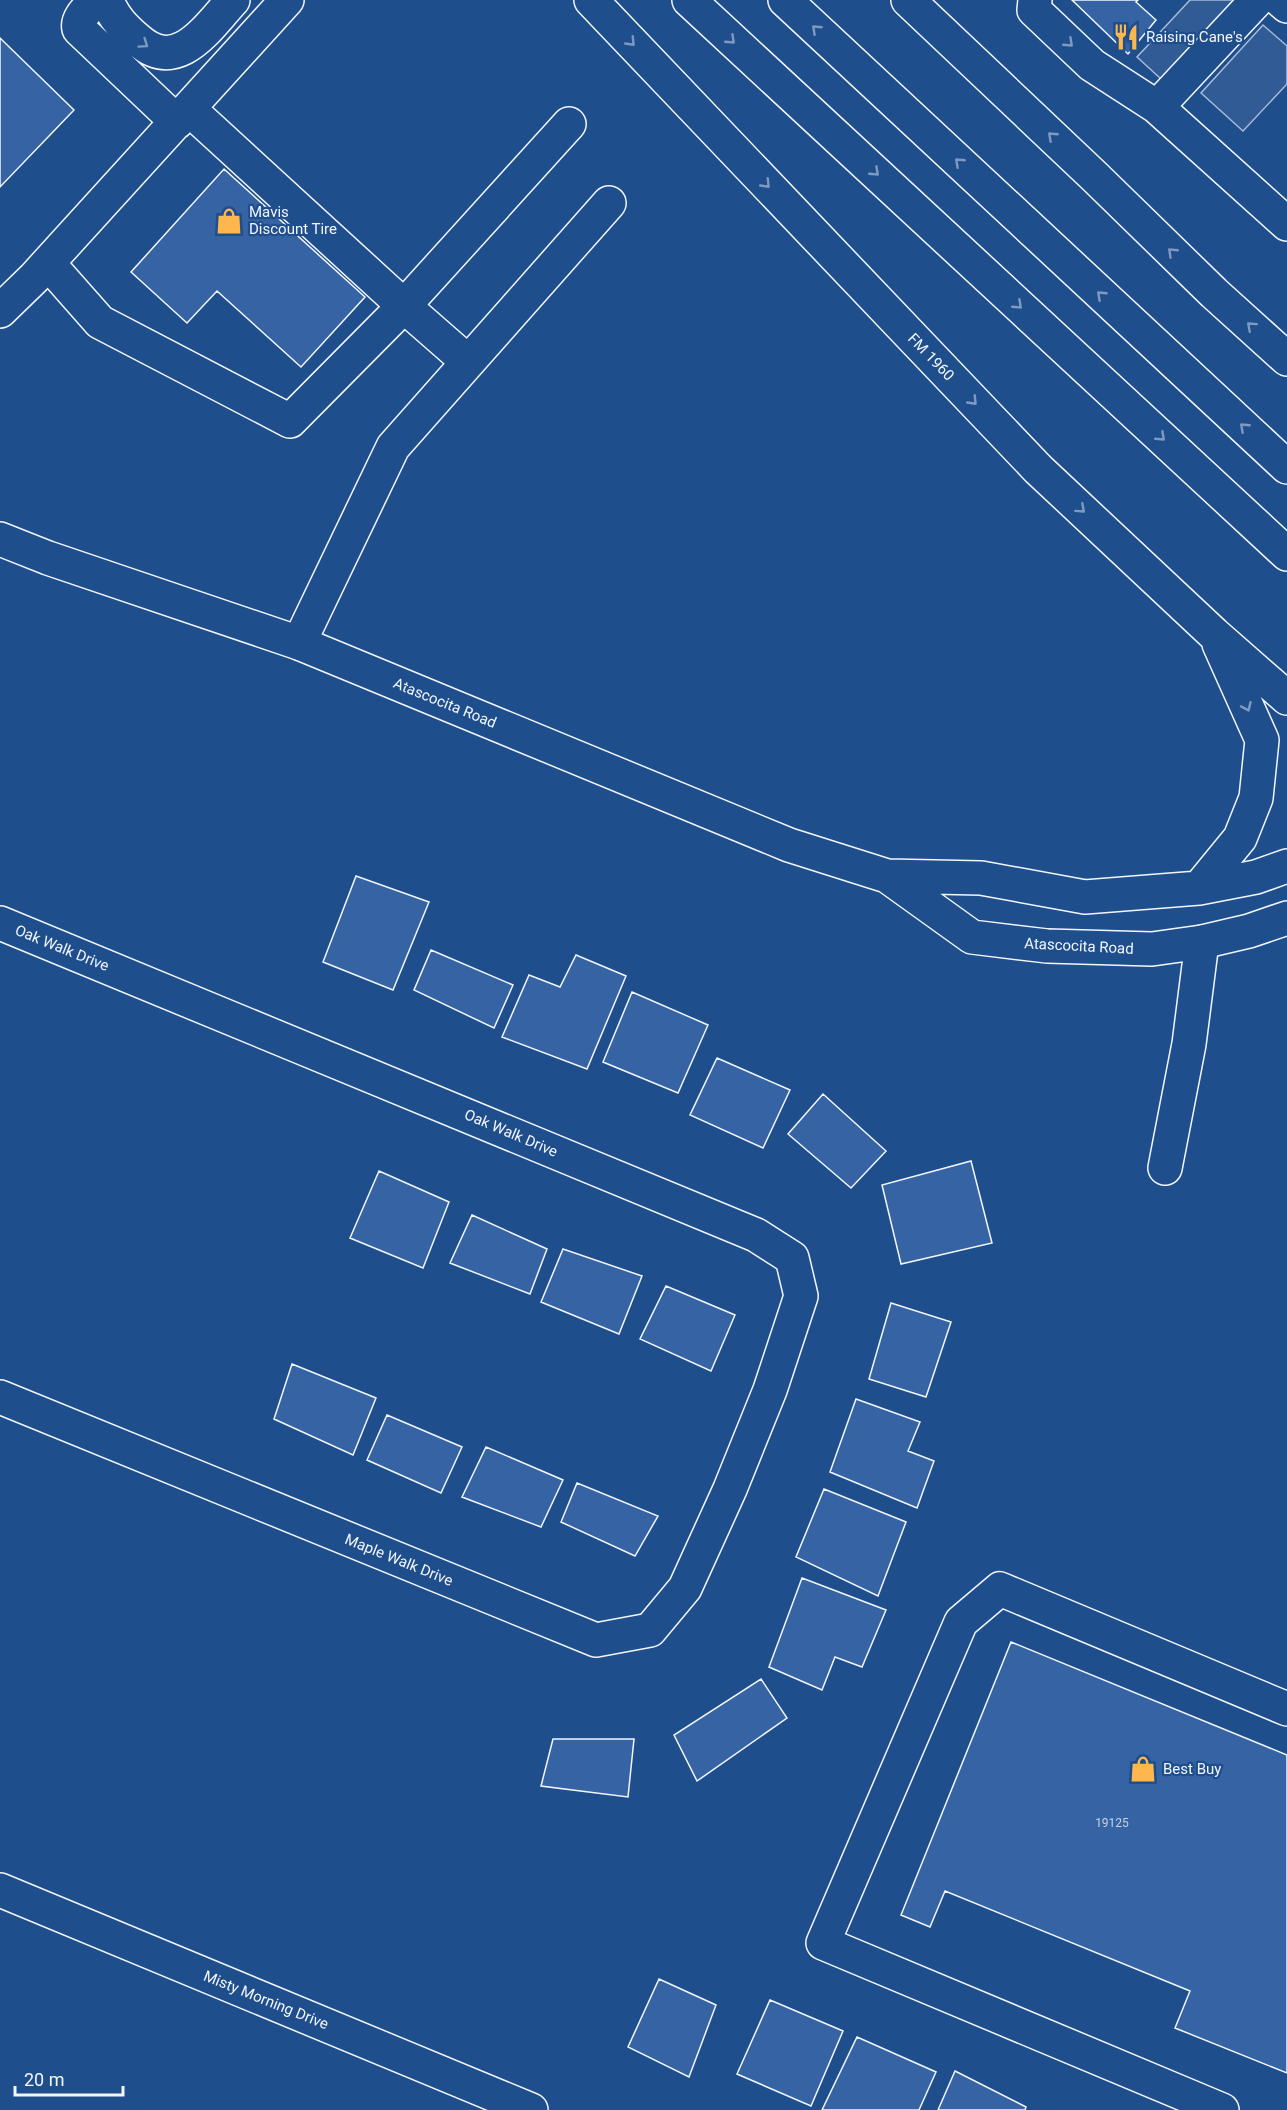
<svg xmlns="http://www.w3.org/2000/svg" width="1287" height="2110" font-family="Roboto,sans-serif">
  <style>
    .parking { fill: #305b95; stroke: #a8bbd7; stroke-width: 1.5 }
    .building { fill: #3563a3; stroke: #f2f6ff; stroke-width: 1.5 }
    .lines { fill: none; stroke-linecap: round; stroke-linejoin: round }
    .minor-casing { stroke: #f2f6ff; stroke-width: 36 }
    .major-casing { stroke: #f2f6ff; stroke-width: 36 }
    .minor { stroke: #1f4e8c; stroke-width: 33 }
    .major { stroke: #1f4e8c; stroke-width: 33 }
    .oneway { stroke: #7e9ac0 }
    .labels { text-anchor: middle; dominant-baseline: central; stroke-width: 4.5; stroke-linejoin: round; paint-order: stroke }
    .number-label { font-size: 12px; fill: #c3d1e8 }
    .poi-label { font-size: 15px; fill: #f2f6ff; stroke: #1f4e8c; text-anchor: start }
    .street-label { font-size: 15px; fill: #f2f6ff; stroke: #1f4e8c }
  </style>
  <rect width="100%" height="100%" fill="#1f4e8c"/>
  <path class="parking" d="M1190,0h44l-73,79 -24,-22z
    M1263,25l24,21v38l-44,47 -42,-38z"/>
  <path class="building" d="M1072,0h66l-2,2 20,18 -28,34z
    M0,38l74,72 -74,77z
    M224,169l141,128 -64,70 -84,-76 -30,32 -56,-51z
    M356,876l73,26 -36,88 -70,-28z
    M431,950l82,35 -19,43 -80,-38z
    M576,955l50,21 -39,93 -85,-32 27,-62 31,12z
    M632,992l76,33 -30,68 -75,-31z
    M717,1058l73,32 -27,58 -73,-33z
    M823,1094l63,57 -35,37 -63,-54z
    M971,1161l21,82 -91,21 -19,-79z
    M379,1171l70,31 -26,66 -73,-30z
    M472,1215l75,34 -17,45 -80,-31z
    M563,1249l79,27 -23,58 -78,-32z
    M666,1286l69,29 -24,56 -71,-32z
    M891,1303l60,19 -25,75 -57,-18z
    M292,1364l84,34 -23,57 -79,-36z
    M856,1399l64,23 -12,29 26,10 -17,47 -87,-36z
    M387,1415l75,32 -21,46 -74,-33z
    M486,1447l77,33 -22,47 -79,-30z
    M577,1483l81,33 -23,40 -74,-34z
    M824,1489l82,33 -28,74 -82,-39z
    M802,1578l84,32 -24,57 -27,-10 -13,33 -53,-23z
    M1011,1642l276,113v318l-112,-45 15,-37 -245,-100 -15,36 -29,-12z
    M761,1679l26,39 -90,63 -23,-46z
    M553,1739h81l-6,58 -87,-11z
    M659,1979l57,26 -27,72 -61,-30z
    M770,2000l73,31 -32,75 -74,-32z
    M857,2037l79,35 -17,38h-97z
    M955,2071l71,36 -1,3h-87z"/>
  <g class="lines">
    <g class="minor-casing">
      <path id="minor" d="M96,0c-7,8 -20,18 -17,29l98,93
        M107,0c6,17 17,28 31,40 40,35 69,-12 95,-40
        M1035,0l-1,10 58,55 65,42
        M1257,0l-100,107 130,117
        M1280,0l7,6
        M189,109l215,197 165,-182
        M48,263l52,59 190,99 114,-115 64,56
        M0,311l34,-33 253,-278
        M299,643l94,-196 216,-244
        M0,923l756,312 36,23 9,38 -31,94 -40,99 -45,99 -35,42 -54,10 -596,-243
        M1165,1168l24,-124 13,-102
        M0,1890l531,220
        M1222,2110l-399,-167 138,-321 39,-33 287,120"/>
    </g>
    <g class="major-casing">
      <path id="major" d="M591,0l447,469 176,165 73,64
        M689,0l598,554
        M785,0l502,467
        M908,0l186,176 120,117 73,66
        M0,539l48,19 251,85 490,202 98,31 94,2 104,19 114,-9 57,-11 31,-11
        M887,876l85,61 75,9 105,3 50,-7 47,-11 38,-13
        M1199,888l41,-50 16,-40 6,-58 -43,-96"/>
    </g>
    <use href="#minor" class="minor"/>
    <use href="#major" class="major"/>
  </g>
  <defs><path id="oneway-chevron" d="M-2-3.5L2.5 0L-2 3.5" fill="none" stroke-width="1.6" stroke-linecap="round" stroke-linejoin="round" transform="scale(1.5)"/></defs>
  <g class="oneway">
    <use href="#oneway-chevron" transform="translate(816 29) rotate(-137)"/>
    <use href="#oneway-chevron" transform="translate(731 40) rotate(43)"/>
    <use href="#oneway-chevron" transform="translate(631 42) rotate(46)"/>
    <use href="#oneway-chevron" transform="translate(1069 43) rotate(43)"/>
    <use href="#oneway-chevron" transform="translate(144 44) rotate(35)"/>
    <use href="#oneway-chevron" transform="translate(1052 136) rotate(-137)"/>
    <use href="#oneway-chevron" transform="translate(959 162) rotate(-137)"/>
    <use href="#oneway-chevron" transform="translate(875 172) rotate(43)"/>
    <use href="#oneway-chevron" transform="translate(766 184) rotate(46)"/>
    <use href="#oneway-chevron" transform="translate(1172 252) rotate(-136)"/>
    <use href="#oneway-chevron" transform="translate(1101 295) rotate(-137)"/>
    <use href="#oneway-chevron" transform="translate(1018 305) rotate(43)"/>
    <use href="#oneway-chevron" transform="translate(1251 326) rotate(-138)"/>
    <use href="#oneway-chevron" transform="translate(973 401) rotate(46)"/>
    <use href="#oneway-chevron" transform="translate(1244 427) rotate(-137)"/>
    <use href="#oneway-chevron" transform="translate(1161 437) rotate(43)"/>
    <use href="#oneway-chevron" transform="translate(1081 509) rotate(42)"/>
    <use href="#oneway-chevron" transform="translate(1247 707) rotate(66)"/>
  </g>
  <defs>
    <g id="restaurant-bare" transform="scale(2.07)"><path d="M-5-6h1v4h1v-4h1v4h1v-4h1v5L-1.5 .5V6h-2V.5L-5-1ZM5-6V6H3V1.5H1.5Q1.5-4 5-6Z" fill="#ffb74d" stroke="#1f4e8c" stroke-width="2.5" paint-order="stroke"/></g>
    <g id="shop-bare" transform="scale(2.07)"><path d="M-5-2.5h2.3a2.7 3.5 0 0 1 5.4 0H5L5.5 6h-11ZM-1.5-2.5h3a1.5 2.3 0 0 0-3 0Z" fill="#ffb74d" stroke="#1f4e8c" stroke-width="2.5" paint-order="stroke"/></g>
  </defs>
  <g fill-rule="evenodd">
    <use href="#restaurant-bare" x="1126" y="37"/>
    <use href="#shop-bare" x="229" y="221"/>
    <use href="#shop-bare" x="1143" y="1769"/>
  </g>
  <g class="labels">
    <g class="number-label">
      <text x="1112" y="1823">19125</text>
    </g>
    <g class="poi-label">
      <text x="1146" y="37">Raising Cane's</text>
      <text x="249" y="212">Mavis<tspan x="249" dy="17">Discount Tire</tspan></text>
      <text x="1163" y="1769">Best Buy</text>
    </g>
    <g class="street-label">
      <text transform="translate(931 357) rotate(46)">FM 1960</text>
      <text transform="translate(445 703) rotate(22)">Atascocita Road</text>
      <text transform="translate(1079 946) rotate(3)">Atascocita Road</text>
      <text transform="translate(62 948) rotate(22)">Oak Walk Drive</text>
      <text transform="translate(511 1133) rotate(23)">Oak Walk Drive</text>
      <text transform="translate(399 1560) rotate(22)">Maple Walk Drive</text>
      <text transform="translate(266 2000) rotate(22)">Misty Morning Drive</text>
    </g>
  </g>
  <path d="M15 2086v9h108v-9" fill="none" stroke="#f2f6ff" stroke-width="3"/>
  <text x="24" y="2086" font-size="18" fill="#f2f6ff" stroke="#1f4e8c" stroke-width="4.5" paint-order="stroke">20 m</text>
</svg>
